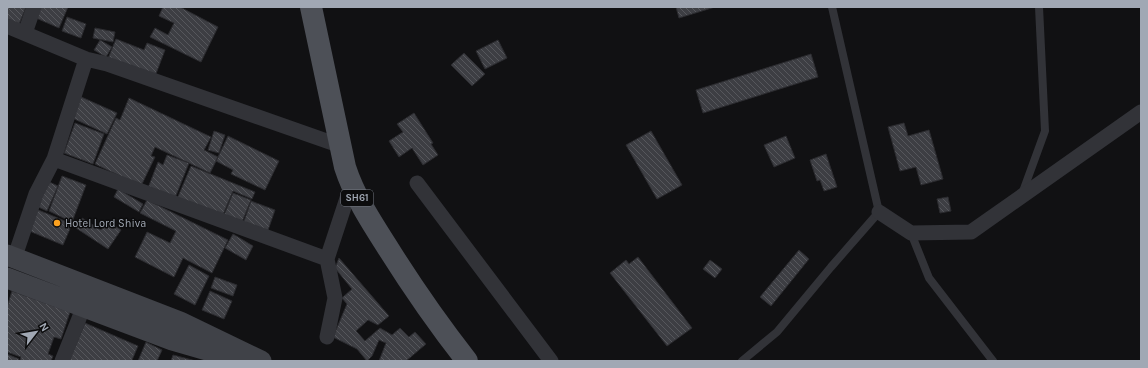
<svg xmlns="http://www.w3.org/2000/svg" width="1148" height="368" font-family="Karla,sans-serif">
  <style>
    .building { fill: url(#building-back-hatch); stroke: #2b2b2f }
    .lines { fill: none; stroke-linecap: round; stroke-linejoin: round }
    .lane { stroke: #323338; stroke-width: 8 }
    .street { stroke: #323338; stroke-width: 15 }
    .secondary { stroke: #404248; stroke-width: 21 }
    .primary { stroke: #4d5057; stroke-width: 22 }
    .poi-dot { fill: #fca11f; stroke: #0c0c0d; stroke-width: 1.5 }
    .labels { text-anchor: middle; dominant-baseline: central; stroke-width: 3; stroke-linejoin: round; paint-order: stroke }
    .shield { fill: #0c0c0d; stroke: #747982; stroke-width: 1 }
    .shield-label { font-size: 10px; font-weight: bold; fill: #a1a8b4 }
    .poi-label { font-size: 11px; fill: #a1a8b4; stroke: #0c0c0d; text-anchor: start }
  </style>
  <defs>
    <pattern id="building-back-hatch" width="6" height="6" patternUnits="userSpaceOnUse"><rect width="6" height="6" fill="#3d3e43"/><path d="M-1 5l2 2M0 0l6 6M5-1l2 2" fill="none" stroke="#56575c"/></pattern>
  </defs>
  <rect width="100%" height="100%" fill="#111113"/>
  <path class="building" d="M7,7h19l-8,20 -11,-4z
    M41,7h27l-9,21 -23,-10z
    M163,7h17l38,20 -17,35 -51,-25 5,-9 13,7 6,-12 -15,-7z
    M676,7h39l-36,11z
    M67,17l19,7 -5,14 -19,-7z
    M95,28l20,4 -2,10 -20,-4z
    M116,39l28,11 3,-7 18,7 -11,29 -47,-18z
    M100,40l12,7 -6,10 -12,-7z
    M498,40l9,18 -22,11 -9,-18z
    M464,53l21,21 -13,12 -21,-21z
    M811,54l7,23 -115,36 -7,-23z
    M79,96l38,17 -10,21 -37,-17z
    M129,98l82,39 -7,13 14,7 -8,16 -55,-26 -4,9 4,1 -14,29 -46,-22 21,-46 4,2z
    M414,113l19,30 -2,1 7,11 -15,10 -11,-17 -13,9 -10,-16 14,-9 -6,-8z
    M75,123l29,11 -11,30 -29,-11z
    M904,123l4,13 21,-6 14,49 -22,6 -5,-18 -16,4 -12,-44z
    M214,131l11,4 -6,18 -11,-3z
    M651,131l31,54 -25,14 -31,-54z
    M228,136l51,25 -14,29 -34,-16 2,-4 -17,-9z
    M786,136l9,22 -21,9 -10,-22z
    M826,154l11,33 -13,4 -4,-11 -3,1 -7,-21z
    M167,155l22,8 -14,35 -27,-10 10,-26 5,3z
    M191,166l64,26 -3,7 -19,-8 -11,26 -45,-18z
    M62,176l24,9 -14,37 -23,-11z
    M45,180l13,6 -11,25 -13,-6z
    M118,189l25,15 -4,8 -25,-15z
    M233,193l18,7 -9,22 -18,-7z
    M948,197l3,14 -11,2 -3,-14z
    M147,200l81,40 -16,33 -29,-15 -9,19 -39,-20 12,-25 23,11 6,-12 -36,-18z
    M251,201l24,9 -8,23 -24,-9z
    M36,209l36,15 -9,21 -36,-15z
    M82,218l19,12 6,-9 14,9 -13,19 -32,-21z
    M233,234l20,12 -7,14 -21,-12z
    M799,250l10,9 -38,47 -11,-9z
    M638,257l54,71 -25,18 -57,-73 16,-13 3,4z
    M339,258l50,58 -11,9 -10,-5 -12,11 9,10 15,-13 12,7 8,-7 9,9 6,-5 11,12 -20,17h-27l7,-18 -7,-3 -7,16 -5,5 -10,-12 -24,-12 14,-33 -5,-6 10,-9 -17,-21z
    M710,260l12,9 -7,9 -12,-9z
    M189,265l20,11 -14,29 -21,-11z
    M215,277l22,8 -4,11 -22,-8z
    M12,291l58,21 -9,27 -7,-2 -6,17 5,2 -2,5h-31l1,-4 -14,-5v-45z
    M210,291l22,10 -8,18 -22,-9z
    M85,323l53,23 -6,14 2,1h-65z
    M146,342l16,8 -5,11h-19z
    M7,354l12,5 -1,2h-11z
    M173,355l23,6h-25z"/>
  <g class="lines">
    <path class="lane" d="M1022,194l23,-63 -6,-124
      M911,233l18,45 64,83
      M742,361l35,-29 54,-65 48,-55 -47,-205"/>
    <path class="street" d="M7,26l79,33 21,5 234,82
      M25,33l9,-26
      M54,159l273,100
      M417,183l134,178
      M879,212l32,21 60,-1 170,-120
      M14,259l22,-65 18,-35 32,-100
      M327,337l8,-39 -8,-39 24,-73
      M62,361l22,-55"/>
    <path class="secondary" d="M7,255l173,67 81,39
      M7,278l165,62 38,11 25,3"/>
    <path class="primary" d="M311,7l34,160c9,28 25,53 41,78 25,40 52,79 81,116"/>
  </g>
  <circle class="poi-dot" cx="57" cy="223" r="4"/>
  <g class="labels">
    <rect class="shield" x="341" y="190" width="32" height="16" rx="3"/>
    <g class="shield-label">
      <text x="357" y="198">SH61</text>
    </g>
    <g class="poi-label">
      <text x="65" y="223">Hotel Lord Shiva</text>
    </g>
  </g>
  <rect width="1148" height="368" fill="none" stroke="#a1a8b4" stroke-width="16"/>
  <g transform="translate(36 332) rotate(59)" stroke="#0c0c0d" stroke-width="3" paint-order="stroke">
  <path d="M0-3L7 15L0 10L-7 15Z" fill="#a1a8b4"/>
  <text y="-6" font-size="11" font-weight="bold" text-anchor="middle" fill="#a1a8b4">N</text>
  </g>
</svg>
